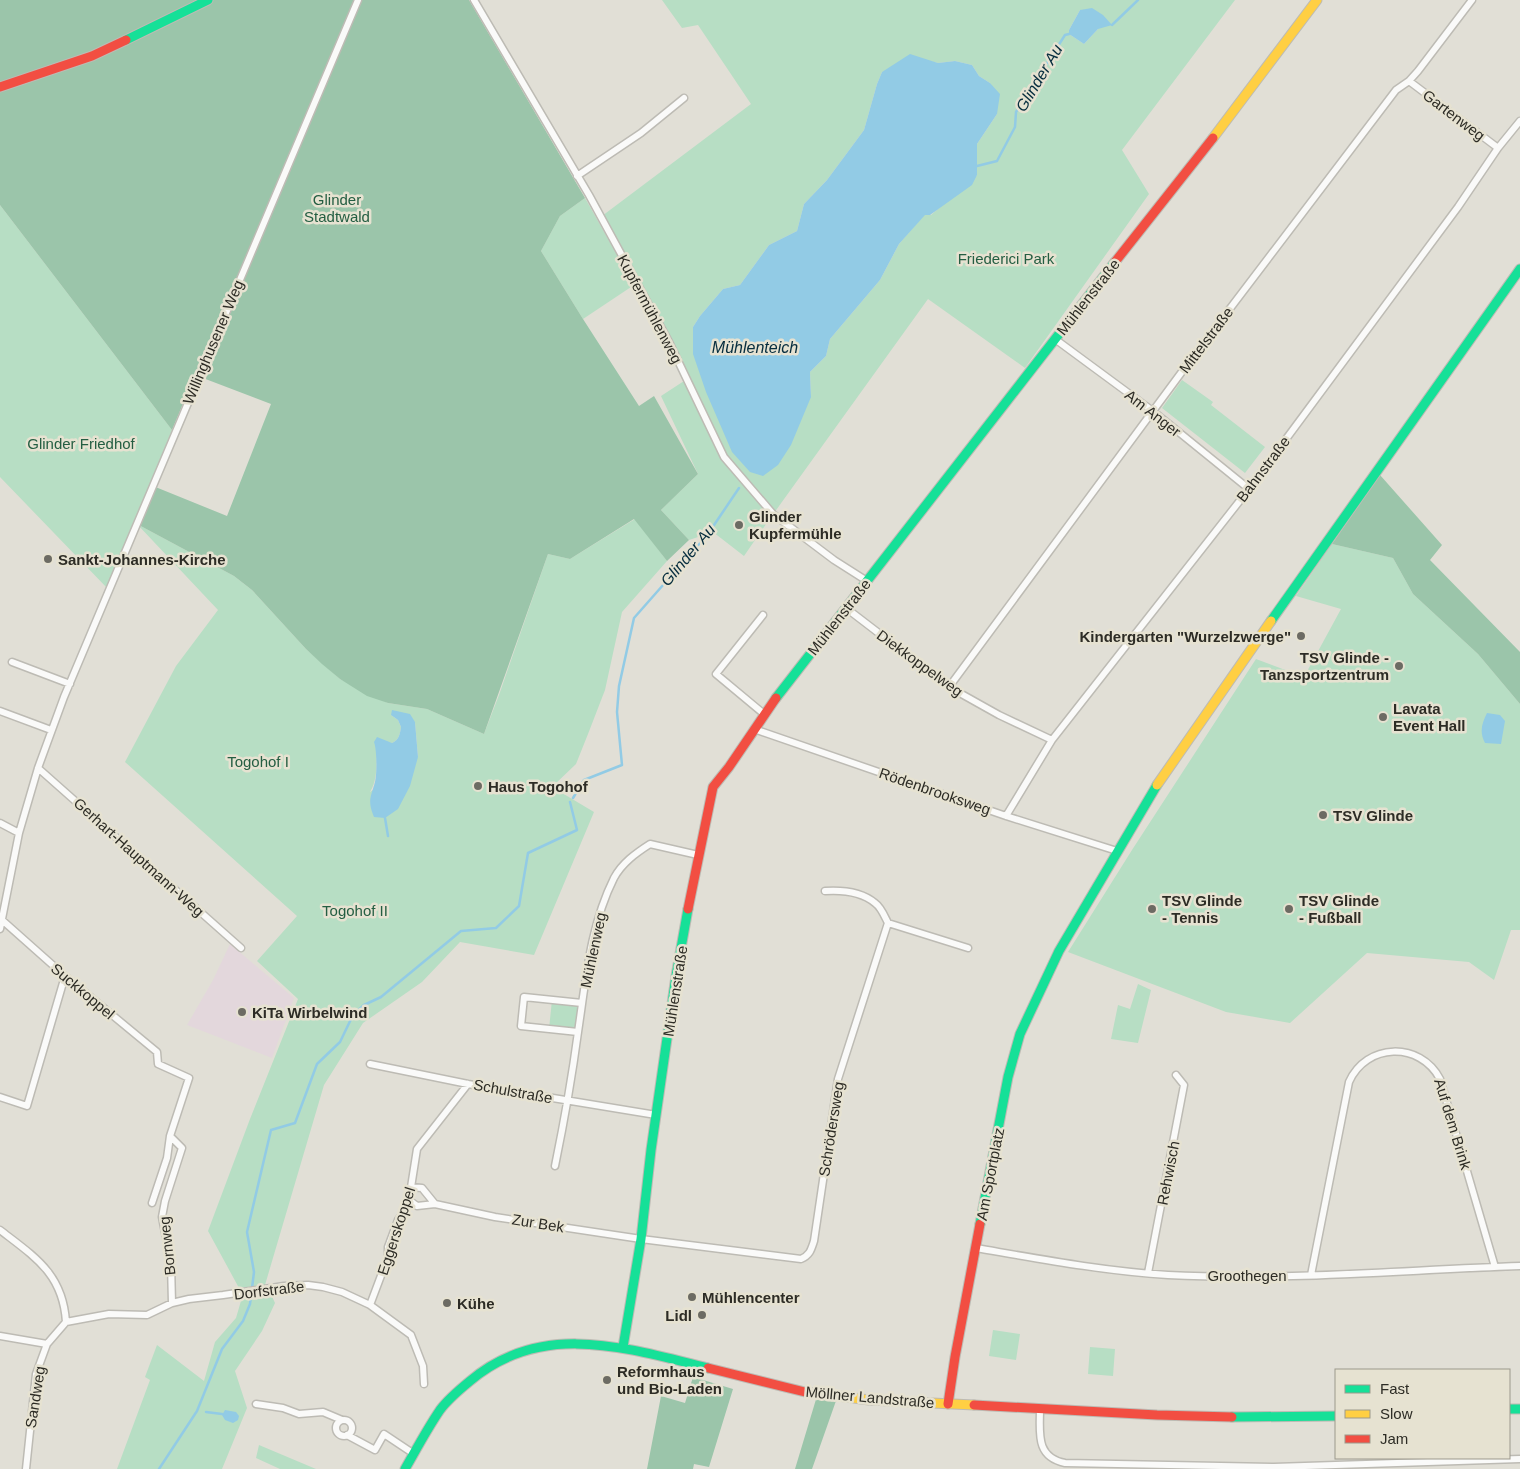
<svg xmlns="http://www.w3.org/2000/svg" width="1520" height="1469" font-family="Arial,sans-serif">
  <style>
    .education { fill: #e3d7dc }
    .green { fill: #b7dec4; fill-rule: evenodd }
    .forest { fill: #9bc5aa }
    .water { fill: #92cbe5 }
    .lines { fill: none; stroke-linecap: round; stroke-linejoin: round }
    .stream { stroke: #92cbe5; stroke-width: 2.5 }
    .street-casing { stroke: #bdbbb4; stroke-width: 9 }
    .fast-casing { stroke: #bdbbb4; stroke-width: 11 }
    .slow-casing { stroke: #bdbbb4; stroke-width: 11 }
    .jam-casing { stroke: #bdbbb4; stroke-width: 11 }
    .street { stroke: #fafaf9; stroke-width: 6 }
    .fast { stroke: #16e098; stroke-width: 9 }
    .slow { stroke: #ffcf43; stroke-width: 9 }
    .jam { stroke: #f24e42; stroke-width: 9 }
    .poi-dot { fill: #6c6b63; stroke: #e6e2d1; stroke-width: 2 }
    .labels { text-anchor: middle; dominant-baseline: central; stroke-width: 5; stroke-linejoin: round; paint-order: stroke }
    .street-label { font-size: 15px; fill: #2d2c25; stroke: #e6e2d1 }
    .park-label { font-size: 15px; fill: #245e42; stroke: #e6e2d1 }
    .poi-label { font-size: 15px; font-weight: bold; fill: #2d2c25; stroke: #e6e2d1; text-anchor: start }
    .water-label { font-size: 16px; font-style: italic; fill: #062d3e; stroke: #e6e2d1 }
  </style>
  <rect width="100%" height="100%" fill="#e1dfd6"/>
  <path class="education" d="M230,944l64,54 -22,60 -85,-33 26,-45z"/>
  <path class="green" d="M662,0h573l-113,150 27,44 -124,174 -97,-69 -154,214 -49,-58 -123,-239 149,-112 -53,-79 -16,3zM1080,10l18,19 -14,15 -15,-10v-4zM924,60l14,3 17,-2 17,4 7,11 11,7 7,31 -20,30v31l-46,40 -6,-1 -26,30 -19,36 -50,59 -4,17 -16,16 1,25 -117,-59 -1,-11 7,-11 23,-27 17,-4 29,-40 28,-14 7,-27 23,-24 37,-50 13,-46 5,-12z
    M585,198l49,87 -51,34 -42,-68 19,-35z
    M0,205l172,225 -35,91 -29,68 -108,-112z
    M1182,380l31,22 -2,3 54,42 -20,26 -83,-65z
    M684,381l40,76 49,57 -29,42 -31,-24 -24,8 -28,-30 37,-36 -37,-78z
    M635,519l32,42 -45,51 -17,78 -17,44 -12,30 -24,23 42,25 -60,143 -74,-13 -38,40 -59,41 -39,62 -59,200 -26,3 -31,-57 42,-112 48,-120 -41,-38 40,-45 -172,-154 51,-96 42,-56 -81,-86 97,52 18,14 54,59 34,30 48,24 39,6 57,25 15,-39 49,-141 22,5zM391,715l24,7 3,35 -48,35c8,-13 6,-28 7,-43l8,-7 7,1c7,-3 8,-9 9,-16l-3,-7z
    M1332,544l61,14 20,36 65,60 42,50v226h-9l-17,50 -25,-18 -102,-9 -77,70 -64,-11 -158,-60 64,-102 124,-191 48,18 37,-68 -45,-13z
    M1138,984l13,6 -13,53 -27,-4 7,-34 12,4z
    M552,1000l30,3 -4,29 -29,-3z
    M269,1290l6,13 -13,28 -27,40 12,37 -25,61h-105l33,-89 -5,-3 12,-32 47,36 11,-39 21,-24 7,-24z
    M993,1330l27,4 -4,26 -27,-4z
    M1090,1347l25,2 -2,27 -25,-2z
    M259,1445l57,24h-36l-24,-11z"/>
  <path class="forest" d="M0,0h469l116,198 -25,18 -19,35 42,68 56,87 15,-10 44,78 -37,36 28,30 -22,21 -33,-42 -64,40 -22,-5 -64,180 -57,-25 -39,-6 -21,-7 -27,-17 -18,-15 -16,-15 -54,-59 -18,-14 -97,-52 16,-38 74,30 44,-112 -76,-29 -23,55 -172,-225z
    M1380,475l62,70 -12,15 90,92v52l-42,-50 -65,-60 -20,-36 -61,-14z
    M693,1377l40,12 -24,78 -15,-3 -1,5h-46l14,-73 24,7z
    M817,1396l20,2 -25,71h-17z"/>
  <path class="water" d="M1092,8l11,7 9,10 -14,4 -14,15 -15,-10v-4l11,-20z
    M910,54l28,9 17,-2 17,4 7,11 11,7 10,11 -3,20 -20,30v31l-5,10 -42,30h-5l-26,29 -19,36 -50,59 -4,17 -16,16 1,25 -20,48 -13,20 -15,11 -13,-4 -18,-20 -26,-60 -13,-38v-27l7,-11 23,-27 17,-4 29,-40 28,-14 7,-27 23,-24 37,-50 13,-46 5,-12z
    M392,710l18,4 5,8 3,35 -8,29 -12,23 -13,9 -11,-1c-7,-17 -3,-20 1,-35 2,-8 2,-32 -1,-40l3,-5 15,6c7,-3 8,-9 9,-16l-3,-7 -7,-5z
    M1487,713l13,2 5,6 -4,23 -16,-1c-6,-11 -3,-20 2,-30z
    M225,1410l11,2 3,4 -1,4 -5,3 -8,-3 -3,-5z"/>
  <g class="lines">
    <path class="stream" d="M1112,25l26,-25
      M977,166l20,-5 18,-34 1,-15 49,-77 4,-1
      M573,798l11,-18 38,-15 -5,-53 2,-26 15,-68 74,-84 31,-46
      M385,818l3,18
      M206,1412l16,2
      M159,1469l38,-58 25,-62 21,-28 7,-17 4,-32 -7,-40 24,-102 24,-7 22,-59 23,-22 13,-27 11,-10 17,-8 80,-66 35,-3 23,-22 9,-53 49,-23 -7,-28"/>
    <g class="street-casing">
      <path id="street" d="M474,0l115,195 80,147 55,115 49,57 61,46 33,21
        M1409,81l89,67
        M577,176l64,-43 43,-35
        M1055,339l99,73 95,77
        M846,608l103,79 50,28 53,25
        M763,615l-47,59 48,40
        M12,662l58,22
        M949,687l232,-314 215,-283 13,-9 9,-10 54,-71
        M0,711l51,19
        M754,729l252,87 111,35
        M38,768l203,180
        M1006,816l46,-76 197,-251 209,-282 40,-59 22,-27
        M0,823l19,10
        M825,891c16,-1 37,1 50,12 6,4 10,14 13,20
        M2,920l63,56 92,76 1,12 31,14 -19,58 12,12 -17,53 -3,16 9,47 1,39
        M0,929l19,-96 19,-65 26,-71 294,-697
        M578,1032l-57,-6 3,-29 58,6
        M370,1064l98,20 188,31
        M0,1097l27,9 38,-130
        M555,1166c9,-44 17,-89 23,-134 8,-53 12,-106 36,-154 8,-15 22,-25 36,-34l48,11
        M411,1187l11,1 13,16 60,13 146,22 160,20c9,-4 10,-9 13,-18l24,-162 50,-156 80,25
        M409,1200l8,6 18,-2
        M152,1203l15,-45 3,-22
        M0,1230c35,27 63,44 66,92
        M976,1248c64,11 127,23 192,27 117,6 235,-5 352,-9
        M1148,1273l36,-188 -8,-10
        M1311,1275l38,-193c17,-39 71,-41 91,-3l55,188
        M370,1305l18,-48v-10l10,-27 6,-8 5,-12 8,-51 51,-65
        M0,1336l47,8
        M256,1404l27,4 16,6 24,-2 19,8
        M1040,1409c0,23 -5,48 25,54l209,4 246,-8
        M336 1428a8 8 0 1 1 16 0a8 8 0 1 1-16 0Z
        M347,1435l28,15 9,-16 30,20
        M26,1469l10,-95 11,-30 19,-22 43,-8 38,1 25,-12 17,-4 34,-4 61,-9 24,-1 15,2 19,5 28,13 41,30 12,31 1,18"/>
    </g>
    <g class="fast-casing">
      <path id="fast" d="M126,40l82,-40
        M1271,621l249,-352
        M776,698l339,-436
        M980,1224l28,-147 12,-43 39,-83 98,-166
        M623,1347l18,-108 10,-89 25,-174 12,-67
        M1509,1409h11
        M1232,1417l104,-1
        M405,1469c11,-19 22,-40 35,-59 8,-11 19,-20 30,-29 72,-61 157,-33 238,-13"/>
    </g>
    <g class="slow-casing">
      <path id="slow" d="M1213,138l104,-138
        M1157,785l114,-164
        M823,1394l46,6 105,5"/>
    </g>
    <g class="jam-casing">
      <path id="jam" d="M0,87l92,-31 34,-16
        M1115,262l98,-124
        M688,909l25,-122 16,-20 47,-69
        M708,1368l97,24 18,2
        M948,1404l7,-47 25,-133
        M974,1405l183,10 75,2"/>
    </g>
    <use href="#street" class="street"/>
    <use href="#fast" class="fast"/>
    <use href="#slow" class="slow"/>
    <use href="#jam" class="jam"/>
  </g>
  <g class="poi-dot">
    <circle cx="739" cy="525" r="5"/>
    <circle cx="48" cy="559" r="5"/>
    <circle cx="1301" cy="636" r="5"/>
    <circle cx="1399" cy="666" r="5"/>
    <circle cx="1383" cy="717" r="5"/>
    <circle cx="478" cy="786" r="5"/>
    <circle cx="1323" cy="815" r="5"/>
    <circle cx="1152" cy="909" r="5"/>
    <circle cx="1289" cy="909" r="5"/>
    <circle cx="242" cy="1012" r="5"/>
    <circle cx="692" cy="1297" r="5"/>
    <circle cx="447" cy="1303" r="5"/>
    <circle cx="702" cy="1315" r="5"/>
    <circle cx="607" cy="1380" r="5"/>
  </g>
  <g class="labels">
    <g class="street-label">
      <text transform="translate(1454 115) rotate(37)">Gartenweg</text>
      <text transform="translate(1088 297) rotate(-52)">Mühlenstraße</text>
      <text transform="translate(650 309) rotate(62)">Kupfermühlenweg</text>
      <text transform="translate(1206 340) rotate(-53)">Mittelstraße</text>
      <text transform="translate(213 342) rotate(-67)">Willinghusener Weg</text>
      <text transform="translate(1153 413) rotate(38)">Am Anger</text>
      <text transform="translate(1263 469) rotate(-53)">Bahnstraße</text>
      <text transform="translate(839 617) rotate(-52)">Mühlenstraße</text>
      <text transform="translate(920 663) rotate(36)">Diekkoppelweg</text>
      <text transform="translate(935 791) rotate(19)">Rödenbrooksweg</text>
      <text transform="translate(139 857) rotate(42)">Gerhart-Hauptmann-Weg</text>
      <text transform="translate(593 950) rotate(-78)">Mühlenweg</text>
      <text transform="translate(83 991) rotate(40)">Suckkoppel</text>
      <text transform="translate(675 991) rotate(-81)">Mühlenstraße</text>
      <text transform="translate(513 1091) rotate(10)">Schulstraße</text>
      <text transform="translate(1453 1124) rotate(73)">Auf dem Brink</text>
      <text transform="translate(831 1129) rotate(-81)">Schrödersweg</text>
      <text transform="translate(1168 1173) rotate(-79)">Rehwisch</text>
      <text transform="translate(990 1174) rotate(-79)">Am Sportplatz</text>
      <text transform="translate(538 1223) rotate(9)">Zur Bek</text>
      <text transform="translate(396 1231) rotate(-72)">Eggerskoppel</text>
      <text transform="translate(167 1246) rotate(-96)">Bornweg</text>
      <text x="1247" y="1275">Groothegen</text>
      <text transform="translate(269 1290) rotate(-7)">Dorfstraße</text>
      <text transform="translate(35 1397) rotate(-81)">Sandweg</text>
      <text transform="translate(870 1397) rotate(5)">Möllner Landstraße</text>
    </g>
    <g class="park-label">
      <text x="337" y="199">Glinder<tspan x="337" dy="17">Stadtwald</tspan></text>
      <text x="1006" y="258">Friederici Park</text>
      <text x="81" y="443">Glinder Friedhof</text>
      <text x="258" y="761">Togohof I</text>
      <text x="355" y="910">Togohof II</text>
    </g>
    <g class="poi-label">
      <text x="749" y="516">Glinder<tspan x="749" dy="17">Kupfermühle</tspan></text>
      <text x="58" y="559">Sankt-Johannes-Kirche</text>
      <text x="1291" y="636" text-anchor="end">Kindergarten "Wurzelzwerge"</text>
      <text x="1389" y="657" text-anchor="end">TSV Glinde -<tspan x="1389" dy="17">Tanzsportzentrum</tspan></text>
      <text x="1393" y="708">Lavata<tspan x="1393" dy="17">Event Hall</tspan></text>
      <text x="488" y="786">Haus Togohof</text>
      <text x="1333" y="815">TSV Glinde</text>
      <text x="1162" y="900">TSV Glinde<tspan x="1162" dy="17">- Tennis</tspan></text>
      <text x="1299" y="900">TSV Glinde<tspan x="1299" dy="17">- Fußball</tspan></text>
      <text x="252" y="1012">KiTa Wirbelwind</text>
      <text x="702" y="1297">Mühlencenter</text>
      <text x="457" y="1303">Kühe</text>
      <text x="692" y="1315" text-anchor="end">Lidl</text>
      <text x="617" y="1371">Reformhaus<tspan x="617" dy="17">und Bio-Laden</tspan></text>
    </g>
    <g class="water-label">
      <text transform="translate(1039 78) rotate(-59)">Glinder Au</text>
      <text x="755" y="347">Mühlenteich</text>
      <text transform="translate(688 555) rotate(-50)">Glinder Au</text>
    </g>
  </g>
  <rect x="1335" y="1369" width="175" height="90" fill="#e6e2d1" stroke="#9c998c"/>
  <rect x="1345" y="1385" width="25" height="8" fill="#16e098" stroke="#9c998c"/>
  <text x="1380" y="1394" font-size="15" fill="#2d2c25">Fast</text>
  <rect x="1345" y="1410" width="25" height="8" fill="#ffcf43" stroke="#9c998c"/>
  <text x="1380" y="1419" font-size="15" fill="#2d2c25">Slow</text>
  <rect x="1345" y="1435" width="25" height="8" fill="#f24e42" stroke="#9c998c"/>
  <text x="1380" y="1444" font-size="15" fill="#2d2c25">Jam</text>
</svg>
